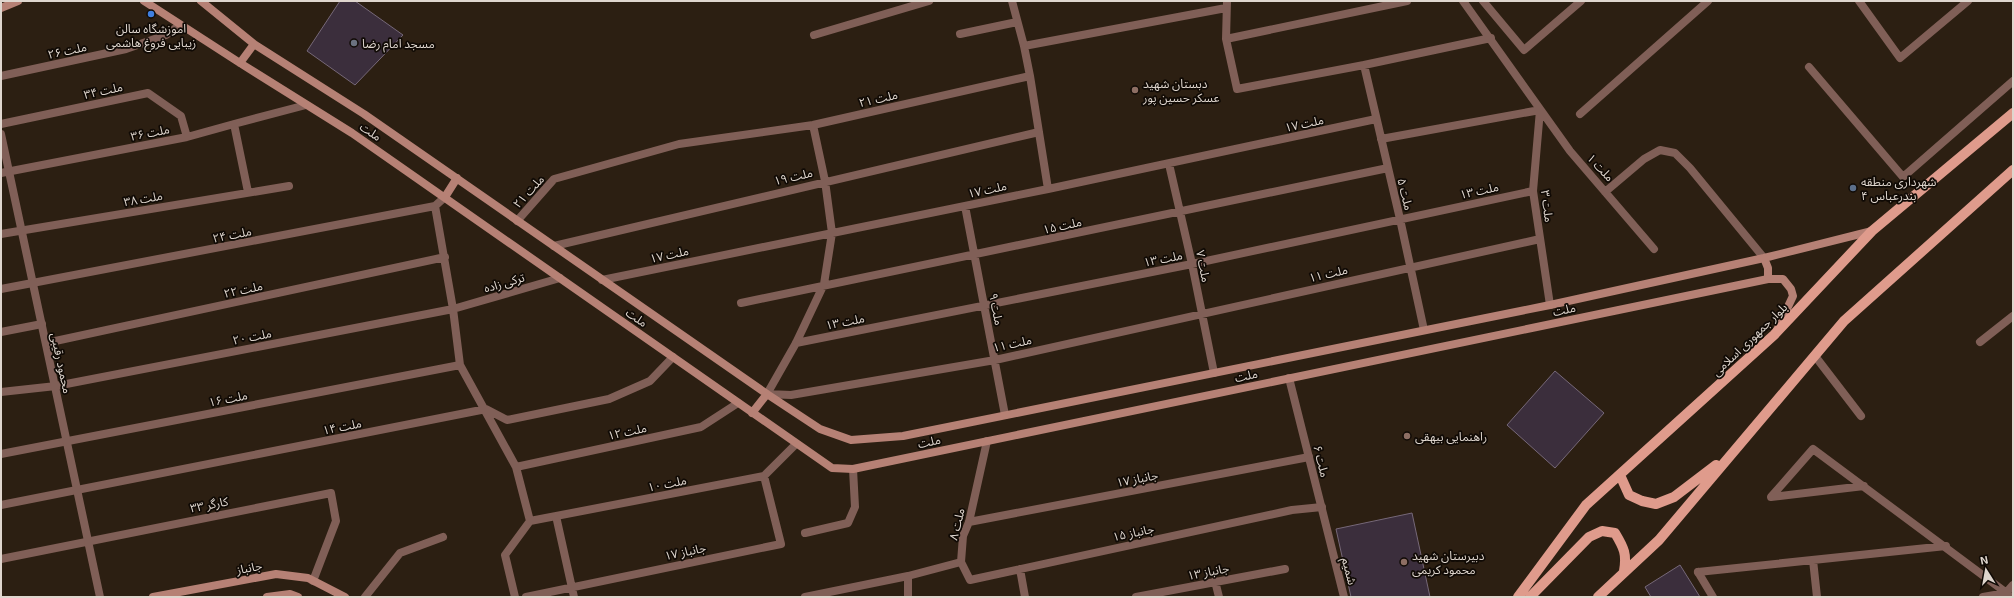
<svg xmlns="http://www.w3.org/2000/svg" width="2014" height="598" font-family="'Exo 2','Noto Sans Arabic',sans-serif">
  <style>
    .building { fill: #3b2e3c; stroke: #766878 }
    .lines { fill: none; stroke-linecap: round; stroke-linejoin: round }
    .service { stroke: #805f57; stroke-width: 8 }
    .minor { stroke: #805f57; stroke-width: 8 }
    .tertiary { stroke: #805f57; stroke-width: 8 }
    .secondary { stroke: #b68175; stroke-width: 8 }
    .primary { stroke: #df9b8c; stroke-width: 10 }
    .shop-dot { fill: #3f7fe0; stroke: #100a05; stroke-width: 1.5 }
    .worship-dot { fill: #6b7280; stroke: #100a05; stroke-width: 1.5 }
    .education-dot { fill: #8d6e63; stroke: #100a05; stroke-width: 1.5 }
    .service-dot { fill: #5c6f8a; stroke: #100a05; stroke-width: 1.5 }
    .labels { text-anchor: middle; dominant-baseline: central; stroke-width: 3.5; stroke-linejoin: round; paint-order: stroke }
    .poi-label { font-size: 12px; fill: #dfd6ce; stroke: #100a05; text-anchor: start }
    .street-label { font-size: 12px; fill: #dfd6ce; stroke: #100a05 }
  </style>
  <rect width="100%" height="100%" fill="#2c1f12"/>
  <path class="building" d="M340,1h15l48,34 -48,50 -48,-34z
    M1555,371l49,42 -49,55 -48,-43z
    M1412,513l18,84h-79l-15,-68z
    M1680,565l20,32h-49l-6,-10z"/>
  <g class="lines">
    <path class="service" d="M1,134l32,150"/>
    <path class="minor" d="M1012,1l12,45
      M1227,1l-1,38 11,50 127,-24 127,-27
      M1463,1l107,150 84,98
      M1483,1l41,49 57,-49
      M1859,1l41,57 68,-57
      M960,34l57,-12
      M814,35l115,-34
      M1226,39l181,-38
      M1364,65l36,154 24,111
      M1809,67l94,110 110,-96
      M1030,76l18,113
      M1580,114l128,-113
      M1,124l147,-31 33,23 6,21
      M234,124l72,-19
      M813,125l12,56 7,52 -8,51 -28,59 -29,51 24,1 204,-35 545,-121
      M1381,139l159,-29 -7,81 17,114
      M1169,164l23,100 22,109
      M1,173l186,-36 47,-13 14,68
      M1605,192l39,-33 16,-9 15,3 15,15 74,90
      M445,197l-10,9 18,103 7,56 56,102 14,54 -25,34 10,42
      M965,206l40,209
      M517,221l37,-42 125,-35 134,-19 217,-49 -6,-30 202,-38
      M1,234l288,-48
      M554,246l485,-114
      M602,280l446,-91 328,-70
      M1,289l434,-83
      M741,303l647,-135
      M1,332l41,-8
      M1980,342l33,-26
      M46,343l399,-86
      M796,343l396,-79 341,-73
      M1815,356l46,60
      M1,392l55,-6 397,-77 107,-31
      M1,454l459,-89
      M516,467l185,-40 37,-24
      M1864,486l-93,11 42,-48 199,148
      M1,505l485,-96 21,11 102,-21 41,-18 23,-24
      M556,516l18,81
      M530,521l234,-45 32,-32
      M969,522l340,-65
      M805,533l43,-10 7,-16 -2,-38
      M1,559l330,-66 5,28 -23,60
      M1813,560l4,37
      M961,562l9,18 322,-70 30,-3
      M1020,569l5,28
      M1698,572l248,-26
      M1215,581l4,16
      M365,597l35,-44 43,-16
      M526,597l255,-53 -17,-68
      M805,597l103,-21
      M908,597v-21l53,-14 2,-26 6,-14 18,-81
      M1136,597l149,-28
      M1983,597l23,-4 7,-8"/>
    <path class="tertiary" d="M1,76l125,-27 40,-14 14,-10
      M33,284l67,313
      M1289,378l55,219
      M1698,572l15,25"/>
    <path class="secondary" d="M144,1l96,62 112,70 480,335 21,1 915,-190h15l8,10 2,7 -16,34
      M201,1l53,43 110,70 403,280 53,35 31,11 52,-4 647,-131 214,-47 108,-27
      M1,8l17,-7
      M240,63l14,-19
      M445,197l12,-19
      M1764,258l4,10v11
      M752,413l15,-19
      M153,597l123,-23 32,4 37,19
      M267,597l23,-3 8,3"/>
    <path class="primary" d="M1620,475l9,20 13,6 14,3 18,-7 42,-32
      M1518,597l68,-92 188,-170 98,-104 141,-118
      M1530,597l59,-60 13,-6 13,2c9,15 12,21 9,38
      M1598,597l61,-57 185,-219 169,-151"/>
  </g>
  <circle class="shop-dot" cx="151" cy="14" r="4"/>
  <circle class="worship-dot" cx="354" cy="43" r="4"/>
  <g class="education-dot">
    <circle cx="1135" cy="90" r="4"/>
    <circle cx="1407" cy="436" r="4"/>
    <circle cx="1404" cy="562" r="4"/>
  </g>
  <circle class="service-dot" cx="1853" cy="188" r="4"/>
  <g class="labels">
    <g class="poi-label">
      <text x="151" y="28" text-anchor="middle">اموزشگاه سالن<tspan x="151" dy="14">زیبایی فروغ هاشمی</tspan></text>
      <text x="362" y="43">مسجد امام رضا</text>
      <text x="1143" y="83">دبستان شهید<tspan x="1143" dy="14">عسکر حسین پور</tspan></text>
      <text x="1861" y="181">شهرداری منطقه<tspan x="1861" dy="14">۴ بندرعباس</tspan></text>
      <text x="1415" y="436">راهنمایی بیهقی</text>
      <text x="1412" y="555">دبیرستان شهید<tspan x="1412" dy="14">محمود کریمی</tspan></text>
    </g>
    <g class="street-label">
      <text transform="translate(67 50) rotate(-12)">ملت ۲۶</text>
      <text transform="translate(103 90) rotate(-12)">ملت ۳۴</text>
      <text transform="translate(878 98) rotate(-13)">ملت ۲۱</text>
      <text transform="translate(1304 123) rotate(-12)">ملت ۱۷</text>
      <text transform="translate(371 131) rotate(34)">ملت</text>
      <text transform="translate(150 132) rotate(-11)">ملت ۳۶</text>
      <text transform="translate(1601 167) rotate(47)">ملت ۱</text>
      <text transform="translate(793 176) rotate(-13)">ملت ۱۹</text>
      <text transform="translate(987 189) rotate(-12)">ملت ۱۷</text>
      <text transform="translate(1479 190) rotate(-12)">ملت ۱۳</text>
      <text transform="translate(528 191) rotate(-48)">ملت ۲۱</text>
      <text transform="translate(1406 194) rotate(76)">ملت ۵</text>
      <text transform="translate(143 198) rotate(-10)">ملت ۳۸</text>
      <text transform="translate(1548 206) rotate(83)">ملت ۳</text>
      <text transform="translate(1062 225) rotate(-12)">ملت ۱۵</text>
      <text transform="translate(232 234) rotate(-11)">ملت ۲۴</text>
      <text transform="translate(669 254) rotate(-12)">ملت ۱۷</text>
      <text transform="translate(1163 258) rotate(-11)">ملت ۱۳</text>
      <text transform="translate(1204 266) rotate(79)">ملت ۷</text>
      <text transform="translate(1328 273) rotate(-13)">ملت ۱۱</text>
      <text transform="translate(504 282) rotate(-16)">ترکی زاده</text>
      <text transform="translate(243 289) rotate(-12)">ملت ۲۲</text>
      <text transform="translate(997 309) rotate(79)">ملت ۹</text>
      <text transform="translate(1564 309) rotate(-12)">ملت</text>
      <text transform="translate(637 317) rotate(35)">ملت</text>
      <text transform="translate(845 321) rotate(-11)">ملت ۱۳</text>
      <text transform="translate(252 336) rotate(-11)">ملت ۲۰</text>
      <text transform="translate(1749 339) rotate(-44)">بلوار جمهوری اسلامی</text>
      <text transform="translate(1012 343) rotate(-12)">ملت ۱۱</text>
      <text transform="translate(62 363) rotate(78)">محمود رقیبی</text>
      <text transform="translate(1246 375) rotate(-12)">ملت</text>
      <text transform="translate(228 398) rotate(-11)">ملت ۱۶</text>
      <text transform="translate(342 426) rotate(-11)">ملت ۱۴</text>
      <text transform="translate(627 431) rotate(-12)">ملت ۱۲</text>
      <text transform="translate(929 441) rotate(-12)">ملت</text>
      <text transform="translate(1322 461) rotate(76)">ملت ۶</text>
      <text transform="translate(1137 478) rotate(-11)">جانباز ۱۷</text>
      <text transform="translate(667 483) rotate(-11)">ملت ۱۰</text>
      <text transform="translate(209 504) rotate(-11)">کارگر ۳۳</text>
      <text transform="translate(956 524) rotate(-76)">ملت ۸</text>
      <text transform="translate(1133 532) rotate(-12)">جانباز ۱۵</text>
      <text transform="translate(685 551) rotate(-12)">جانباز ۱۷</text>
      <text transform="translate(249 567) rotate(-11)">جانباز</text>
      <text transform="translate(1208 571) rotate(-11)">جانباز ۱۳</text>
      <text transform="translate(1350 571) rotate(76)">شمیم</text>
    </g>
  </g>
  <rect width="2014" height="598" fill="none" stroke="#dfd6ce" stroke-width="4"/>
  <g transform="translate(1986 570) rotate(349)" stroke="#100a05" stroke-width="3" paint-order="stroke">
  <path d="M0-3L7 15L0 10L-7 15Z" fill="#dfd6ce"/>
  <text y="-6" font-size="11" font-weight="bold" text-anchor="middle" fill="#dfd6ce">N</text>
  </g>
</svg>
